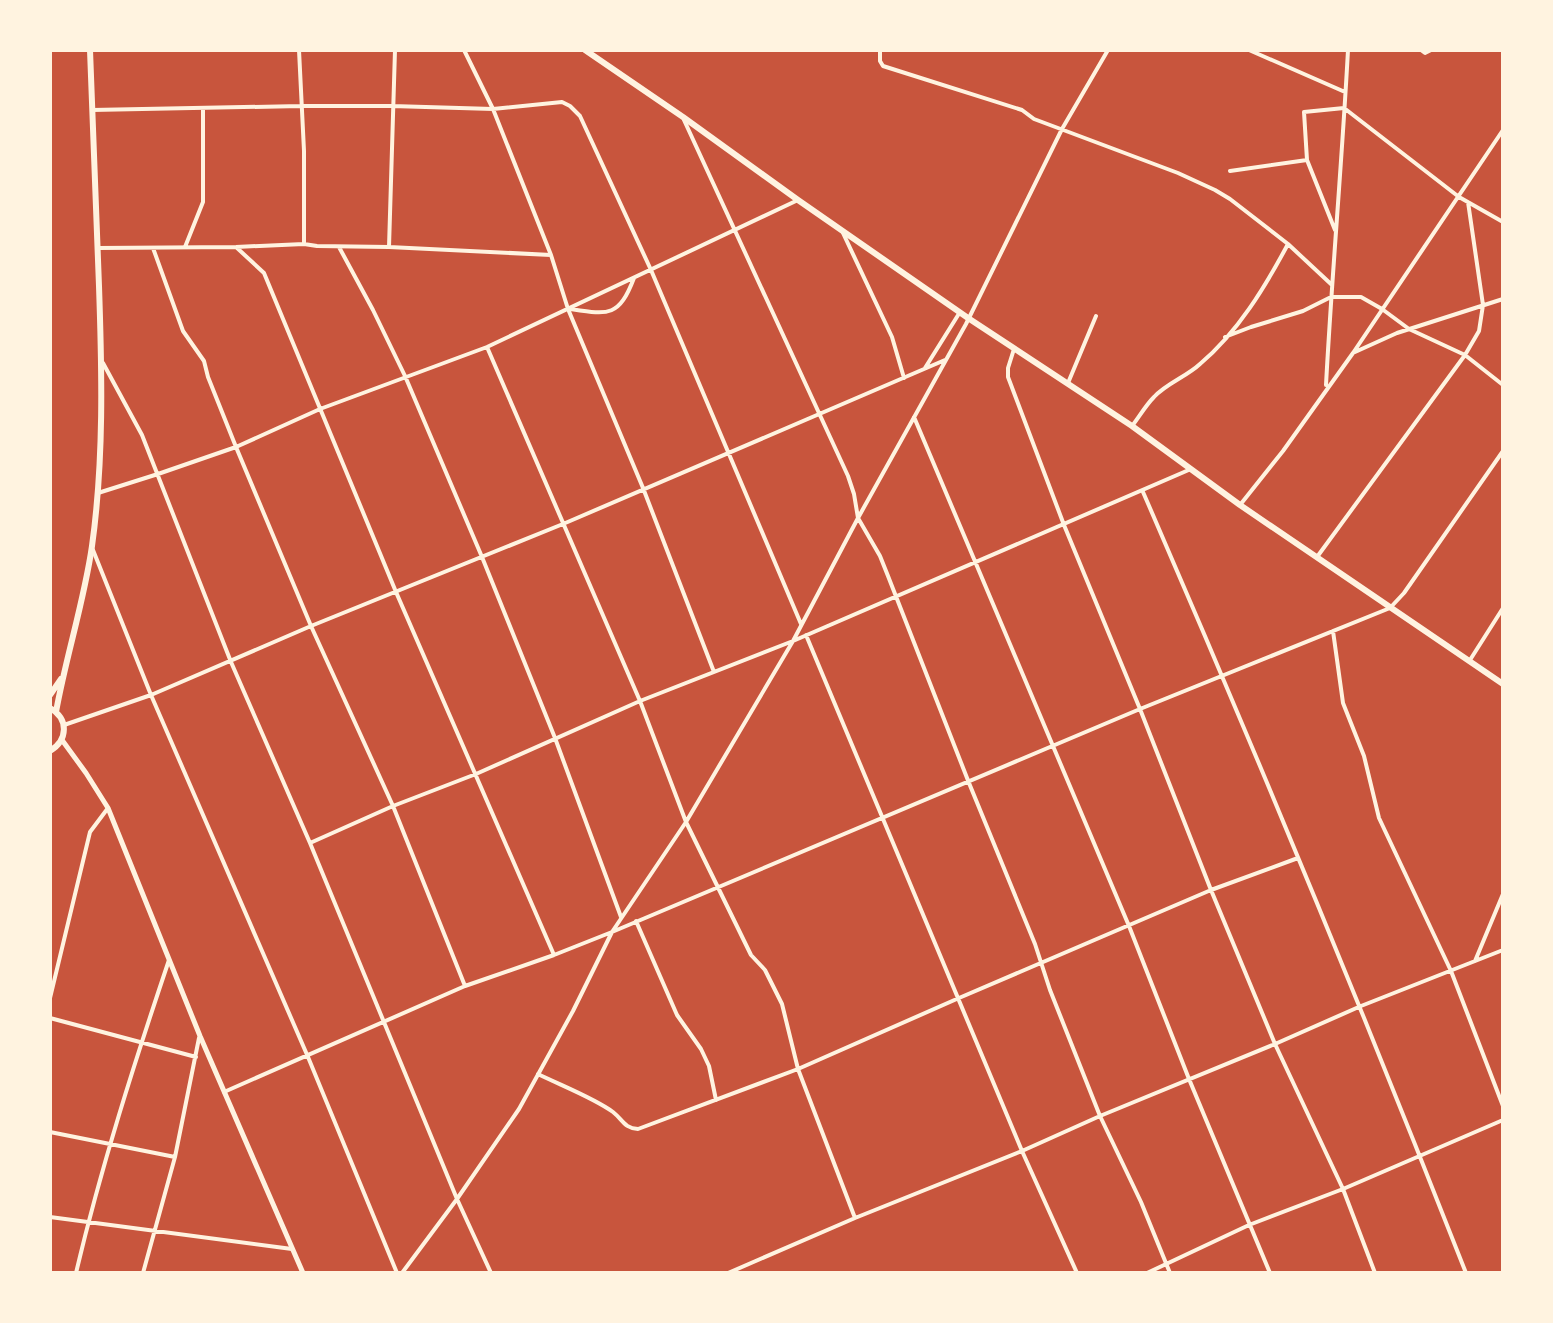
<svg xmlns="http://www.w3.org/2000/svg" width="1553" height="1323" font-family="Montserrat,sans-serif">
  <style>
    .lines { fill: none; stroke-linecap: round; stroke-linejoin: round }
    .minor { stroke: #fff3e0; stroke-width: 4 }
    .tertiary { stroke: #fff3e0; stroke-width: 5 }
    .trunk { stroke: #fff3e0; stroke-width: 6 }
  </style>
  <rect width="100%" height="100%" fill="#c8553d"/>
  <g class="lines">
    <path class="minor" d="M299,50l5,101v92
      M464,50l29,59 58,146 17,54 75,179 71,184
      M880,50v11l3,5 139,44 12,9 144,54 37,17 15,9 58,45 44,41
      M1249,50l96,42
      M1421,50l4,3 6,-3
      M92,110l209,-4h91l101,3 69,-7 8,4 10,10 71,154 150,354
      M684,120l164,356 6,18 4,24 22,38 8,20 81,207 66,161 15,46 50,126 41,86 29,71
      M1230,171l77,-11
      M1335,230l-28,-70 -3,-48 40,-4 115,89 44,25
      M843,233l49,104 12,41
      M185,247l18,-45v-93
      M236,247l28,26 132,319 158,363
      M339,247l34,63 32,66 77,181 73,181 66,179
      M389,247l6,-197
      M98,248l138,-1 68,-3 13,2 72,1 162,8
      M153,248l30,83 21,30 4,16 28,70 75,179 82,180 72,180
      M571,309c38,6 48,8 63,-31
      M1225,337l26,-10 52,-16 28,-14h30l21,12 27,20 56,26 38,30
      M487,347l153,354 46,121 65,133 14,15 17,34 16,65 57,149
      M1014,349l-6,19v9l56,148 76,184 71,181 64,154 68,145 32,84
      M1355,352l42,-19 106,-34
      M103,363l39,72 89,227 79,181 147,356 34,74
      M925,368l35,-56
      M1068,383l28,-67
      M1326,385c6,-112 16,-223 22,-335
      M914,417l215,509 60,153 81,194
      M1132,426c7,-9 14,-21 22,-29 13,-14 32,-20 46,-33 38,-32 65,-77 88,-120
      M1143,492c112,258 220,519 323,781
      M98,493l60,-19 78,-27 84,-38 167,-62 311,-147
      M1240,505l43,-54 70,-98 150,-223
      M93,550l58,145 157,362 89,216
      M1317,557l148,-202 14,-24 4,-26 -15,-103
      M1333,631l10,72 21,53 15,62 72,153 52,135
      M806,635l216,516 55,122
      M1470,660l33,-52
      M64,725l87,-30 160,-69 252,-102 382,-164
      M310,843l83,-37 83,-32 164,-73 153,-60 398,-172
      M636,921l41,94 24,34 8,17 7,34
      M1475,961l28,-67
      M50,998l40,-166 18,-24
      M50,1018l146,39
      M538,1074c22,11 56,24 75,38 10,8 11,16 25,17l160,-60 161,-71 252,-108 87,-32
      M224,1092l241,-106 89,-31 58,-23 528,-223 250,-101 14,-15 99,-142
      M50,1132l125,25
      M50,1217l242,32
      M76,1273c25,-106 58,-209 93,-313
      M143,1273l32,-116 24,-119
      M402,1273l55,-74 62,-90 54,-98 39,-79 74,-110 107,-181 65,-123 108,-194 96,-195 46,-79
      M728,1273l127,-55 167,-67 78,-35 175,-72 86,-38 142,-56
      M1147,1273l102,-48 94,-36 160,-69"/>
    <path class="tertiary" d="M62,740l24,33 22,35 92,228 103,237"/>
    <path class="trunk" d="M585,50l98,67 115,83 170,118 164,108 108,79 263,179
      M50,695l11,-16
      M50,708c19,11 18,32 0,43
      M56,712c10,-56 28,-110 36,-166 12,-86 10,-173 7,-260 -3,-79 -6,-157 -9,-236"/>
  </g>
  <rect width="1553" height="1323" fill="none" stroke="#fff3e0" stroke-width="104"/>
</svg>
